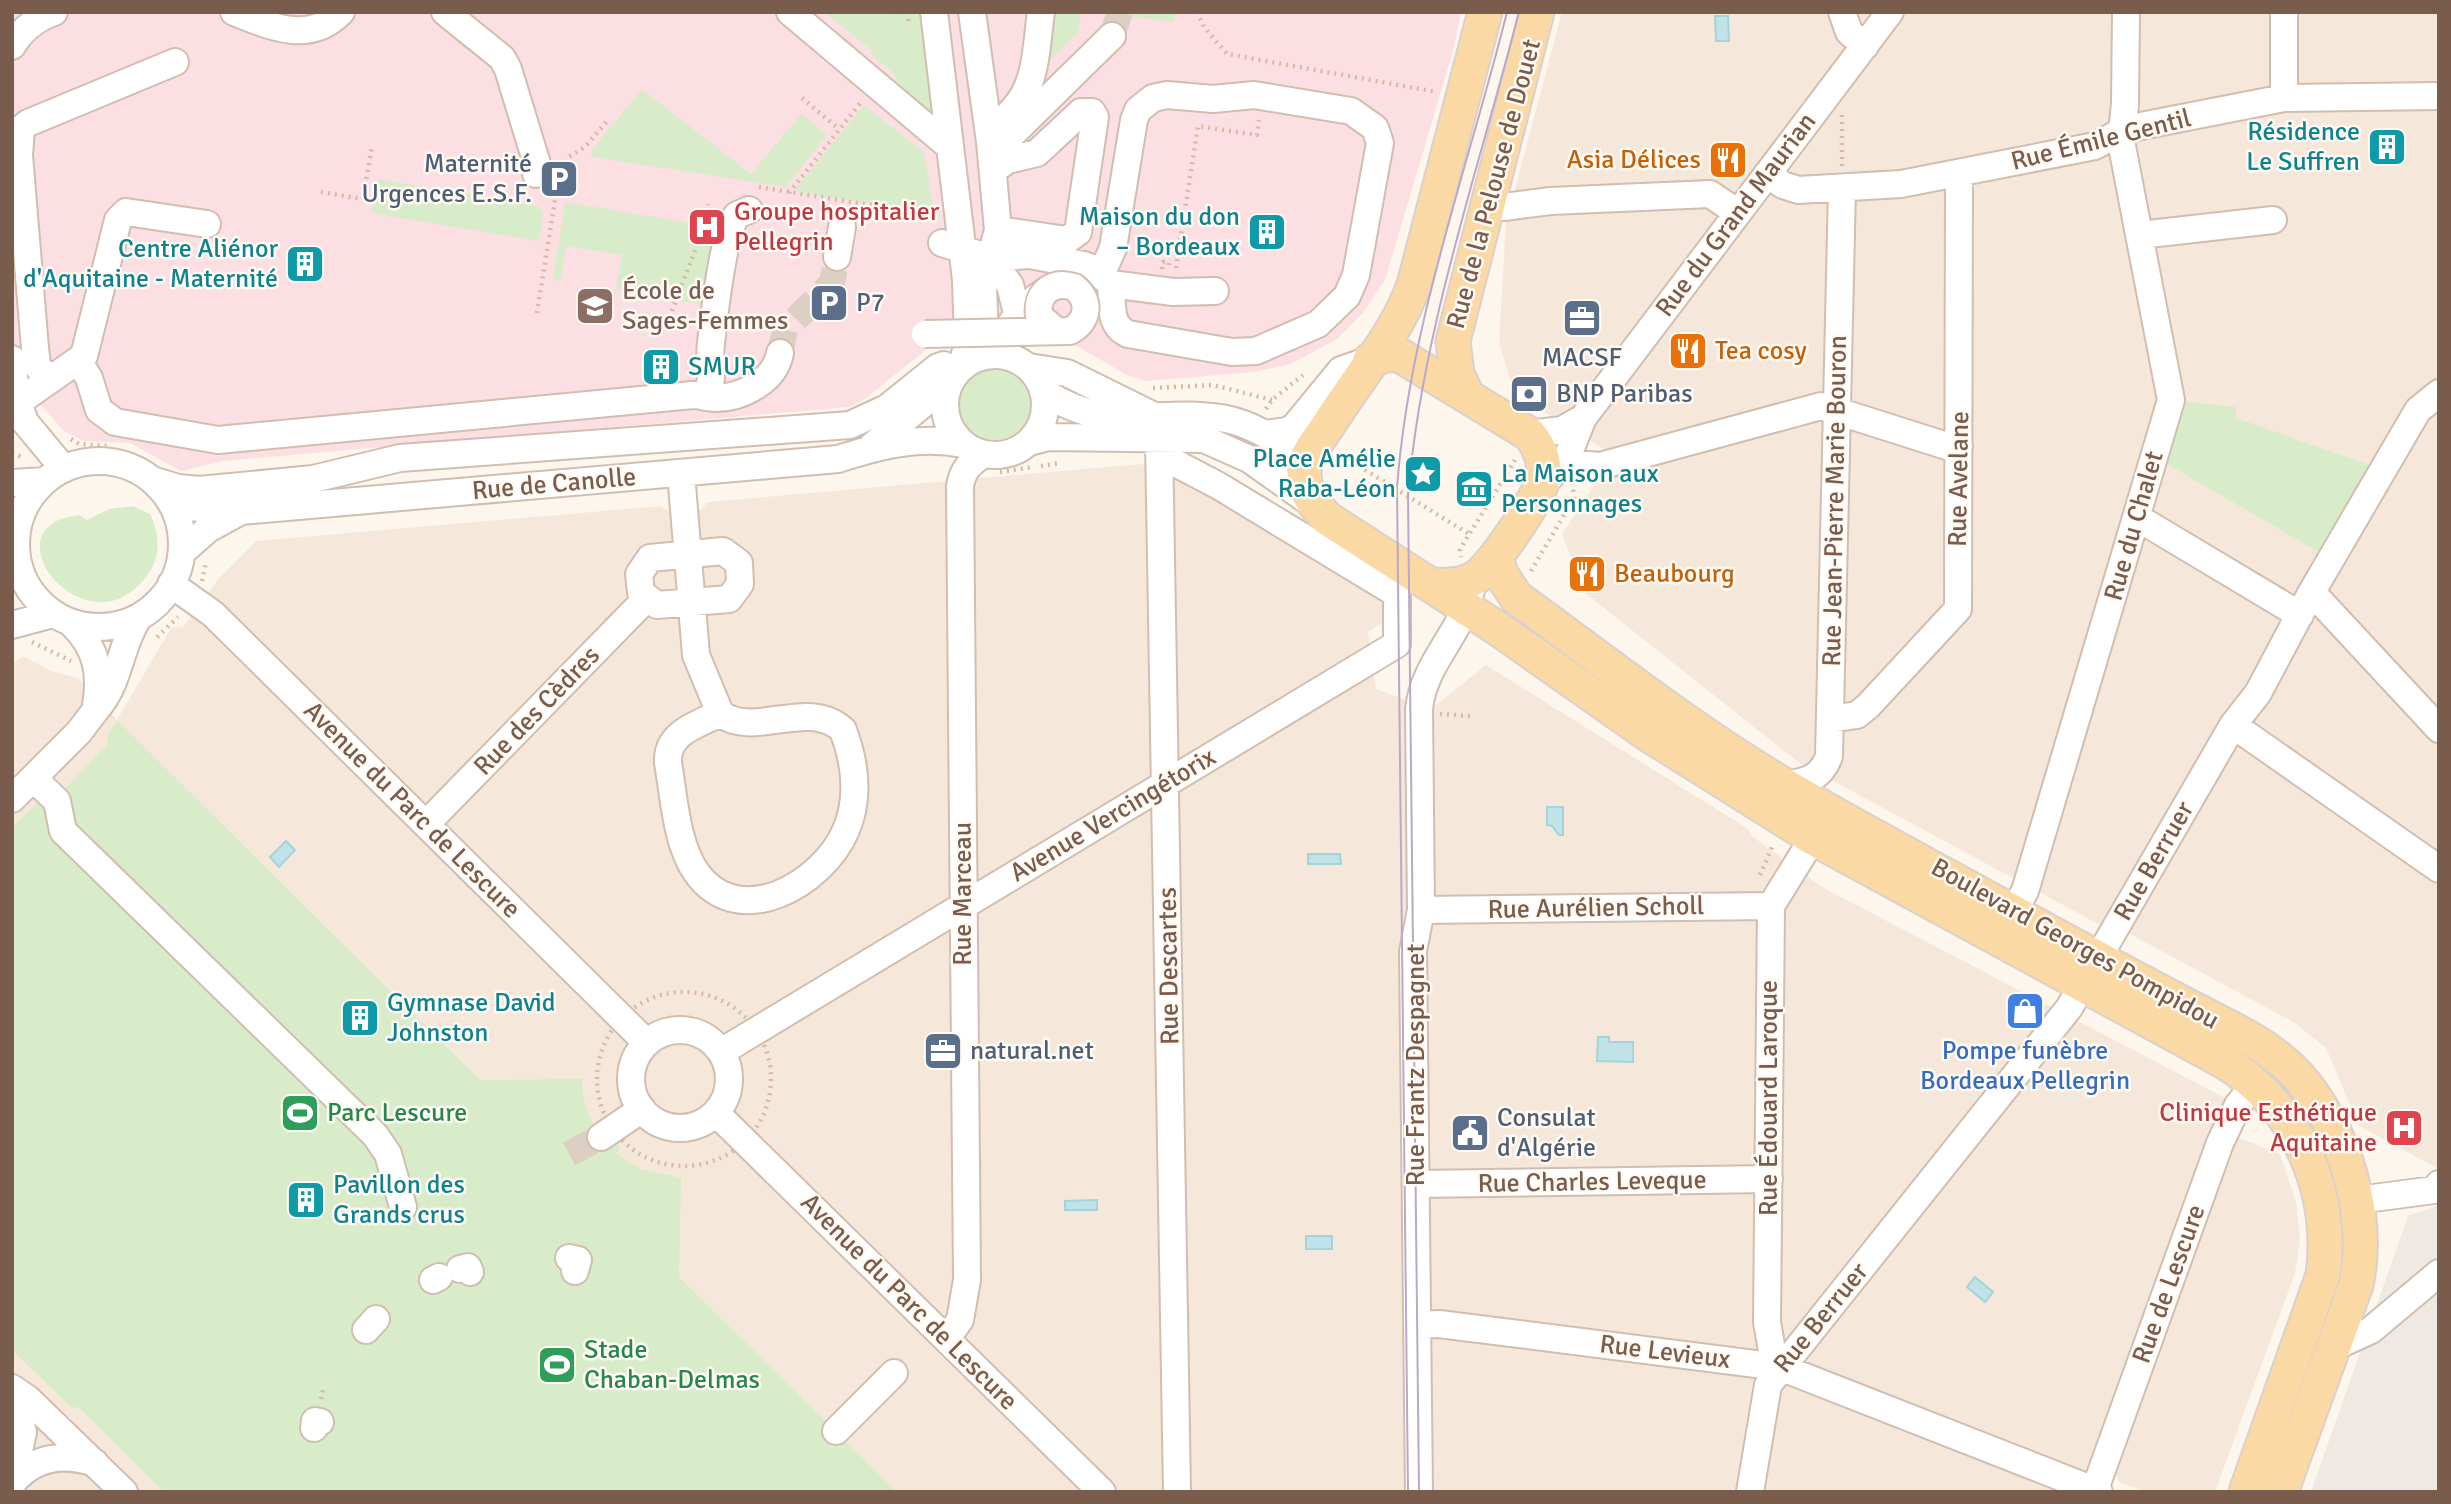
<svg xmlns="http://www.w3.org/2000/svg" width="2451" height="1504" font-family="Signika,sans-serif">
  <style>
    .residential { fill: #f5e8da }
    .industrial { fill: #efe9e4 }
    .medical { fill: #fbdfe3 }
    .green { fill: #d8ecc9 }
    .water { fill: #bfe3e8; stroke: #a5d3da; stroke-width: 2 }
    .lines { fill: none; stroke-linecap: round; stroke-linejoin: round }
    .minor-tunnel { stroke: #dcd0c4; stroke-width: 26; stroke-dasharray: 26 13; stroke-linecap: butt }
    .minor-casing { stroke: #d1beb0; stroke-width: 30 }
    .major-casing { stroke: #dad1cd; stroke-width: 37 }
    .path { stroke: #d9b8a5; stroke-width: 4.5; stroke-dasharray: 2 5; stroke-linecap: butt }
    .minor { stroke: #fff; stroke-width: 26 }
    .major { stroke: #fbd9a5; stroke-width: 33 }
    .tram { stroke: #b9a8c9; stroke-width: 2 }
    .minor-bridge-casing { stroke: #d1beb0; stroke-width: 30; stroke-linecap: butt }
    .minor-bridge { stroke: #fff; stroke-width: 26 }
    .labels { text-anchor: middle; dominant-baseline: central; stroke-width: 5; stroke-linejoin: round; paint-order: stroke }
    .culture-label { font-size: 26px; fill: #0d838f; stroke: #fffaf3; text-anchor: end }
    .street-label { font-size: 26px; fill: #7a5c4d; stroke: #fffaf3 }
    .food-label { font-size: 26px; fill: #c56008; stroke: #fffaf3; text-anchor: start }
    .service-label { font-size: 26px; fill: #4e5e75; stroke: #fffaf3; text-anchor: start }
    .health-label { font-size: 26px; fill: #be3a42; stroke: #fffaf3; text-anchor: start }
    .education-label { font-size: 26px; fill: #785e54; stroke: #fffaf3; text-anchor: start }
    .shop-label { font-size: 26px; fill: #366cbe; stroke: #fffaf3 }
    .leisure-label { font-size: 26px; fill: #27864d; stroke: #fffaf3; text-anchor: start }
  </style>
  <rect width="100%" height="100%" fill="#fdf6ec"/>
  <path class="residential" d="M1562,12h877v1157l-80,-43 -33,-78 -31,-25 -165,-89 -24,-12 -8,2 -300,-162 -214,-170 -22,-58 33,-50 10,-34 -91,-57 -15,-51 7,-120 7,-4 2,-29z
    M1142,464l57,26 184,113v19l-15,10 8,57 55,20 55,-44 262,164 4,7 70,51 403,211 14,40 41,16 16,48 4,37 -5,34 -80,219h-69l-27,-10 -2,-6 -24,-10 -8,2 -7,24h-2066v-828l11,-8 28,15 26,7 40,42 54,-92 13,-2 35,-48 37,-37 405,-35 8,6 32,-2 7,-8z"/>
  <path class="industrial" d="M2437,1206l2,286h-128l97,-276z"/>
  <path class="medical" d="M12,12h1449l-8,39 -68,229 -23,34 -25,25 -46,25 -37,8 -107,9 -20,-6 -59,-34 -136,4 -67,54 -16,8 -627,54 -41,10 -51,-28 -46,-2 -20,-10 -25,-28 -14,-32 -13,1z"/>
  <path class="green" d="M824,12h104l10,110 -30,-23 -16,-27 -21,-19v-3z
    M1052,12h29l-3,21 -35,34z
    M1128,12h47l-1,10 -47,-6z
    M642,89l109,85 51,-61 25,22 -41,52 -193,-30 -3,-5z
    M864,105l60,47 9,55 -2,6 -133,-21 -2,-4z
    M378,179l160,27 5,7 -4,28 -167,-28z
    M565,202l149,25 6,10 -10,69 -94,-17 6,-34 -56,-9 -6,35 -7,-2z
    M959 404a36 36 0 1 1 72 0a36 36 0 1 1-72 0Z
    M2186,402l50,5v11l136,48 -50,88 -155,-90z
    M133,506l17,8c9,17 11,41 0,57 -51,80 -145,-16 -97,-48 7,-5 18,-6 26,-8l8,5 22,-11z
    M117,720l363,360 102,-1c0,22 7,40 19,58l12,4 7,7 -4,5 25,16 40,9 -2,99 218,215h-733l-87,-86 -4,3 -61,-59v-523l27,-26 12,2 57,-59 -1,-7z"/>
  <path class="water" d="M1715,16h13l1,25h-13z
    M1547,807h16v28h-4l-7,-9 -5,-1z
    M286,841l9,9 -16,17 -9,-10z
    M1308,854h32l1,10h-33z
    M1598,1037h11v5h24v20l-36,-1z
    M1097,1200v10h-32v-9z
    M1306,1236h26v13h-26z
    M1975,1277l18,15 -8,10 -18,-15z"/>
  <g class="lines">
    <path class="minor-tunnel" d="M1112,36l8,-24
      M780,353l5,-23 47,-47 5,-26
      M569,1154l32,-17"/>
    <g class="minor-casing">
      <path id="minor" d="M234,12c36,14 75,33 107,0
        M445,12l57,46 6,11 29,95 -1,10
        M790,12l159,134
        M934,12l32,268 2,63 -7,25
        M972,12l18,130 8,88 -15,56 2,56 17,13
        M1842,12l7,20 16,14
        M2284,12v86
        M12,46c10,-17 23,-27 42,-34
        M990,142c9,-22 21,-27 32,-44 15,-24 15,-59 19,-86
        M993,168l10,-25 109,-107
        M993,170l15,-10 29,-7 44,-41h11l3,5 -17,115 -11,8 -69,-10
        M1767,174l16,11 15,5 103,-6 194,-38 27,-15 19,-5 143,-28 155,-2
        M1489,203l15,4 47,-6 159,-7 28,19
        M2140,235l133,-15
        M942,243l48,15 39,-3 55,10 10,4 17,15c2,20 -3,41 17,50l104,18 24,-1 62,-27 29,-28 9,-21 24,-132 -5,-15 -24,-17 -97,-16 -41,4 -46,-4 -14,3 -15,12 -4,10 -21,128 -7,16 -12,5
        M837,257l5,-30
        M990,258l20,27 8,32
        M1111,284l62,8 42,-1
        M1002,350c-1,-25 30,-52 51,-63
        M945 405a50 50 0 1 1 100 0a50 50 0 1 1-100 0Z
        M12,359l5,41 8,22 39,47
        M78,361l11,17 10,32 16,12 103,18 475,-45c8,0 15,3 22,3 27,0 60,-17 65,-45
        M1029,367l38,6 85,42
        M48,380l-11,-15 -2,-17 -16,-193 2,-26 7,-6 147,-61
        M1043,391c64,45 116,15 183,28 30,6 55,25 81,41
        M705,397c11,-19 3,-34 6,-54 3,-26 12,-110 26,-128l12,-5
        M17,400l10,-4 57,-40 34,-136 8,-8 81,12
        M1265,434l22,-3 8,-5 46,-56 29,-10
        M1529,434l33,-4 21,-12
        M1159,441l18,1051
        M1029,442l20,-5 155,2 45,20 62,44
        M872,446l77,-63
        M16 544a83 83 0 1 1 166 0a83 83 0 1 1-166 0Z
        M1565,463l35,3 221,-60 129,41 9,-1
        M681,473l15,182 24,58c33,27 88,-16 123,17 12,32 17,67 3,100 -23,54 -107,103 -150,42 -20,-29 -22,-76 -28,-109 -2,-31 30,-38 52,-50
        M152,480l26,8 21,2 114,-11 87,-21 450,-33 37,-17 51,-41 6,-2 12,8
        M12,483l33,-2
        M1541,485l24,-22 18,-45 307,-406
        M170,501l18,6 53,4 597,-52c41,-13 82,-24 125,-15
        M2136,521l12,3 152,91
        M723,551l16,12 1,21 -11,15 -72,6 -16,-12 -2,-19 11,-16z
        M182,552l26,-23 33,-18
        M171,584l42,30 434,429
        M2310,595l10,6 119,128
        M71,623c27,25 31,53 24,88 26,-29 23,-61 43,-93
        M12,625l41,-11
        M1830,719l27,-4 11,-9 90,-97 1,-434
        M2233,725l206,144
        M33,778l24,23 6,30 312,304 13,19 15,53
        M1784,785c21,-3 37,-6 45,-29l13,-568
        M12,799l67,-67 16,-21
        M426,824l221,-226
        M1421,910l350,-4
        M2013,912l12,-21 146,-491 -50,-259 4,-37 1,-92
        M631 1079a49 49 0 1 1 98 0a49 49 0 1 1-98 0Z
        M721,1052l676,-408v-50l-178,-108 -59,-31
        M716,1113l386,379
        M601,1137l41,-28
        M1416,1184l353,-5
        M2358,1200l76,-10 5,-6
        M569,1258l9,2 -3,11
        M460,1269l8,-2 2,5
        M433,1280l6,-3
        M1418,1325l21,-1 341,43 319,125
        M366,1330l10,-11
        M947,1338l13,-18 7,-40 -7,-794c3,-17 10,-23 24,-32
        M2334,1347l37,-17 68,-57
        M1780,1367l-8,-16 -5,-29 4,-416 42,-68
        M12,1388l16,11 96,93
        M12,1390l11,42 -11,53
        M314,1428l1,-7 5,1
        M836,1431l58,-58
        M13,1482c22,-26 52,-29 82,-19
        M1419,1492l-6,-541 8,-41 -2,-201c5,-47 42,-74 52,-119
        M1750,1492l18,-107 301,-377 164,-283 25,-32 52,-98 108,-185 21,-17
        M2094,1492l126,-349 18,-38 18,-22"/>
    </g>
    <g class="major-casing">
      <path id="major" d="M1485,12l-71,273c-18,50 -57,94 -85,139 -7,11 -19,25 -23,37 -7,25 6,42 22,58l169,109 149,105 167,105 410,223c74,45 111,128 100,214l-77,217
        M1370,360l19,-6 12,2 128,78c12,14 19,33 12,51 -7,19 -50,84 -66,93 -13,8 -29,8 -43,7
        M1467,395l-10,-21 -4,-33 84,-329
        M1496,557l5,17 15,23c88,64 174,132 268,188 70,42 144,80 216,120 60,33 121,66 182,98 39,21 85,39 116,73 47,54 73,140 58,209l-75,207"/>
    </g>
    <path class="path" d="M895,12h11
      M907,12l2,11
      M1197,12l7,15 23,27 210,38
      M802,98l37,31
      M1842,166v-51
      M759,187l178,29
      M321,192l42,7 9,-53
      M789,193l73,-92
      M1176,268l22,-142 59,9 2,-15
      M1162,269l1,-7h6l-1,7
      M672,311l31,-82 5,-25
      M537,313l18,-113 12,-42 18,-11 22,-26
      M1153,388l60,-3 59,15
      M1266,409l6,-9 31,-25
      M71,439l8,5 31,2
      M12,453l12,5
      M1341,455l128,79 -9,16 1,7
      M1041,466l19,-3
      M1000,472l33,-5
      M1470,533l45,-73
      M12,538l4,-4
      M1531,571l43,-73 -1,-11
      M202,581l4,-19
      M157,637l21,-20
      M32,642l39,19
      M1440,714l30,2
      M1760,875l13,-30
      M597 1079a87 87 0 1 1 174 0a87 87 0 1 1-174 0Z
      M321,1399l3,-13"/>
    <use href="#minor" class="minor"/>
    <use href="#major" class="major"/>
    <path class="tram" d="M1408,1492l-11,-1004c12,-163 71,-319 110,-476
      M1419,1492l-11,-997c14,-165 70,-323 111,-483"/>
    <g class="minor-bridge-casing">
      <path id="minor-bridge" d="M925,334l145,-3c19,-10 21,-31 4,-44 -22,-7 -38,6 -35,29l14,12"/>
    </g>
    <use href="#minor-bridge" class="minor-bridge"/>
  </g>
  <defs>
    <g id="building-square" transform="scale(2.0125)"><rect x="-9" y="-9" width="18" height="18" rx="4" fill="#0f9aa8" stroke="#fffaf3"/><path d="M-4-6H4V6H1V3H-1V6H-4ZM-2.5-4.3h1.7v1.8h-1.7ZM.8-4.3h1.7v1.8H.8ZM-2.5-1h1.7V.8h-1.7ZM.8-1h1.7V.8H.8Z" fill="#fff"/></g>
    <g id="restaurant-square" transform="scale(2.0125)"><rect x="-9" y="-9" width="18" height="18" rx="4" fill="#e8710a" stroke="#fffaf3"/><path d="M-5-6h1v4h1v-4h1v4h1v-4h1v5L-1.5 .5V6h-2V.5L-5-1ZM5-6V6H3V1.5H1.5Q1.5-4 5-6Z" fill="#fff"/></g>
    <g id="parking-square" transform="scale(2.0125)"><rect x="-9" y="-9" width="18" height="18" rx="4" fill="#5c6f8a" stroke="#fffaf3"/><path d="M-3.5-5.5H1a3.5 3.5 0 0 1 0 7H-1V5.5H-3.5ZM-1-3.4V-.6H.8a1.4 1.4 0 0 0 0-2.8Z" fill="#fff"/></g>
    <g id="hospital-square" transform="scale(2.0125)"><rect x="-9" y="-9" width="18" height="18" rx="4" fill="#e0444e" stroke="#fffaf3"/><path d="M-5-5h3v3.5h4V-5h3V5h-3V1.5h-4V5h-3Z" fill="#fff"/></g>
    <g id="university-square" transform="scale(2.0125)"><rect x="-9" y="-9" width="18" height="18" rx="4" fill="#8d6e63" stroke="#fffaf3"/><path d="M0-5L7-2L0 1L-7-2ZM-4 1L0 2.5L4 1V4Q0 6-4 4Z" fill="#fff"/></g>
    <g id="office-square" transform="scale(2.0125)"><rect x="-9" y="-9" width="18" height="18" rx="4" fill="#5c6f8a" stroke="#fffaf3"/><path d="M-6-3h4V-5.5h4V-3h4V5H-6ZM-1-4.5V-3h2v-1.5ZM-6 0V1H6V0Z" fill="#fff"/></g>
    <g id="bank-square" transform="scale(2.0125)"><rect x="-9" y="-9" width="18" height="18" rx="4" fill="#5c6f8a" stroke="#fffaf3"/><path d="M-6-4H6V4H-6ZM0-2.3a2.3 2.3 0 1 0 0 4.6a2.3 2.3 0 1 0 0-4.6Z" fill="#fff"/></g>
    <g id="sight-square" transform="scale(2.0125)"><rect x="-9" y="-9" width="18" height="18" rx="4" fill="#0f9aa8" stroke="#fffaf3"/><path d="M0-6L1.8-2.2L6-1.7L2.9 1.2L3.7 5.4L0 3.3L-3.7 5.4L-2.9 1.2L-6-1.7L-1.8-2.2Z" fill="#fff"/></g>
    <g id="museum-square" transform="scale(2.0125)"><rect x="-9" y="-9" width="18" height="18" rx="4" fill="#0f9aa8" stroke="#fffaf3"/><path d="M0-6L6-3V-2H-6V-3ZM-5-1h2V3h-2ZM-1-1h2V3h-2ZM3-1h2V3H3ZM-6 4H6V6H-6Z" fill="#fff"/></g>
    <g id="shop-square" transform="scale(2.0125)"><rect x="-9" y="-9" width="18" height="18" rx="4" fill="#3f7fe0" stroke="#fffaf3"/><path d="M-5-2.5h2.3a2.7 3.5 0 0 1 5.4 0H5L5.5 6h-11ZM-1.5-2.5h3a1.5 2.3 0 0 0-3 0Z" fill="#fff"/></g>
    <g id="stadium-square" transform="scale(2.0125)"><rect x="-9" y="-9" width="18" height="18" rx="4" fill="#2e9e5b" stroke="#fffaf3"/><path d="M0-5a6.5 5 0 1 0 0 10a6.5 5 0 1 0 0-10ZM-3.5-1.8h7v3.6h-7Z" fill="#fff"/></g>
    <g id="civic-square" transform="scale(2.0125)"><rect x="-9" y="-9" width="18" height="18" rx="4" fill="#5c6f8a" stroke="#fffaf3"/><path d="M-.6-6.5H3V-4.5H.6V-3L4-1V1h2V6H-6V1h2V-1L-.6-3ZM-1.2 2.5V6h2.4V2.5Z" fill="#fff"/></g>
  </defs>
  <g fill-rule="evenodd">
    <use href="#building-square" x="2387" y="147"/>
    <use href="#restaurant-square" x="1728" y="160"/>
    <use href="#parking-square" x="559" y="179"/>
    <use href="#hospital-square" x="707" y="227"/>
    <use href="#building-square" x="1267" y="232"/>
    <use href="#building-square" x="305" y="264"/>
    <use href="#parking-square" x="829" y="303"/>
    <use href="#university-square" x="595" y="306"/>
    <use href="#office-square" x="1582" y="318"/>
    <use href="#restaurant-square" x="1688" y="351"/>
    <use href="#building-square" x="661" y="367"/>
    <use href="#bank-square" x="1529" y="394"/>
    <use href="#sight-square" x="1423" y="474"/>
    <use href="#museum-square" x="1474" y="489"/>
    <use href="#restaurant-square" x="1587" y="574"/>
    <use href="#shop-square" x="2025" y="1011"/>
    <use href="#building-square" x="360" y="1018"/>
    <use href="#office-square" x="943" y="1051"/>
    <use href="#stadium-square" x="300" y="1113"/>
    <use href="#hospital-square" x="2404" y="1128"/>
    <use href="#civic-square" x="1470" y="1133"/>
    <use href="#building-square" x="306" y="1200"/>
    <use href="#stadium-square" x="557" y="1365"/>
  </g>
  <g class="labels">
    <g class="culture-label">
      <text x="2360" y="132">Résidence<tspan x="2360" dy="30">Le Suffren</tspan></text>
      <text x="1240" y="217">Maison du don<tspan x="1240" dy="30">– Bordeaux</tspan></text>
      <text x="278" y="249">Centre Aliénor<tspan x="278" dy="30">d'Aquitaine - Maternité</tspan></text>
      <text x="688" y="367" text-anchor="start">SMUR</text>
      <text x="1396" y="459">Place Amélie<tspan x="1396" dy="30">Raba-Léon</tspan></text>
      <text x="1501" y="474" text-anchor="start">La Maison aux<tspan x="1501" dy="30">Personnages</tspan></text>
      <text x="387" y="1003" text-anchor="start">Gymnase David<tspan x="387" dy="30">Johnston</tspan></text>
      <text x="333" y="1185" text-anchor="start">Pavillon des<tspan x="333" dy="30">Grands crus</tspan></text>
    </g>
    <g class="street-label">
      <text transform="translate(2101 140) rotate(-14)">Rue Émile Gentil</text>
      <text transform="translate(1494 184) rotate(-75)">Rue de la Pelouse de Douet</text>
      <text transform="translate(1736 215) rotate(-53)">Rue du Grand Maurian</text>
      <text transform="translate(1959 479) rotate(-89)">Rue Avelane</text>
      <text transform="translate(554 484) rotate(-5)">Rue de Canolle</text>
      <text transform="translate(1835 501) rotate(-89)">Rue Jean-Pierre Marie Bouron</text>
      <text transform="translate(2134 526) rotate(-74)">Rue du Chalet</text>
      <text transform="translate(537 711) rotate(-46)">Rue des Cèdres</text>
      <text transform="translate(412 810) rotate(45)">Avenue du Parc de Lescure</text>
      <text transform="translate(1113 815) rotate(-31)">Avenue Vercingétorix</text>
      <text transform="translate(2154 861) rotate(-60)">Rue Berruer</text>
      <text transform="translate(963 894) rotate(-90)">Rue Marceau</text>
      <text transform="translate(1596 908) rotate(-1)">Rue Aurélien Scholl</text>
      <text transform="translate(2075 944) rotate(29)">Boulevard Georges Pompidou</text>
      <text transform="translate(1169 966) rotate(-91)">Rue Descartes</text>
      <text transform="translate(1416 1065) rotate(-90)">Rue Frantz Despagnet</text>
      <text transform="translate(1769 1098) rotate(-90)">Rue Édouard Laroque</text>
      <text transform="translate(1592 1182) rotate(-1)">Rue Charles Leveque</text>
      <text transform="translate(2169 1284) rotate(-70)">Rue de Lescure</text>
      <text transform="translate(909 1302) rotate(45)">Avenue du Parc de Lescure</text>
      <text transform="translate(1821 1318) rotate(-51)">Rue Berruer</text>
      <text transform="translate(1665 1352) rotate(7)">Rue Levieux</text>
    </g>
    <g class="food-label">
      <text x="1701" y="160" text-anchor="end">Asia Délices</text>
      <text x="1715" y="351">Tea cosy</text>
      <text x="1614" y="574">Beaubourg</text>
    </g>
    <g class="service-label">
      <text x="532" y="164" text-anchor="end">Maternité<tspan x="532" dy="30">Urgences E.S.F.</tspan></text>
      <text x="856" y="303">P7</text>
      <text x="1582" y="358" text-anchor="middle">MACSF</text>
      <text x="1556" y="394">BNP Paribas</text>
      <text x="970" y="1051">natural.net</text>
      <text x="1497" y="1118">Consulat<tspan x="1497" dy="30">d'Algérie</tspan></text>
    </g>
    <g class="health-label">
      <text x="734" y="212">Groupe hospitalier<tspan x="734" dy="30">Pellegrin</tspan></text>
      <text x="2377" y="1113" text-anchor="end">Clinique Esthétique<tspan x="2377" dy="30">Aquitaine</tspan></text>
    </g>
    <g class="education-label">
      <text x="622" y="291">École de<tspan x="622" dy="30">Sages-Femmes</tspan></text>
    </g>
    <g class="shop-label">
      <text x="2025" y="1051">Pompe funèbre<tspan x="2025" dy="30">Bordeaux Pellegrin</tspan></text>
    </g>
    <g class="leisure-label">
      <text x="327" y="1113">Parc Lescure</text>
      <text x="584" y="1350">Stade<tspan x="584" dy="30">Chaban-Delmas</tspan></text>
    </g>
  </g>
  <rect width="2451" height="1504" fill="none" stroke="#7a5c4d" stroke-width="28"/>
</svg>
